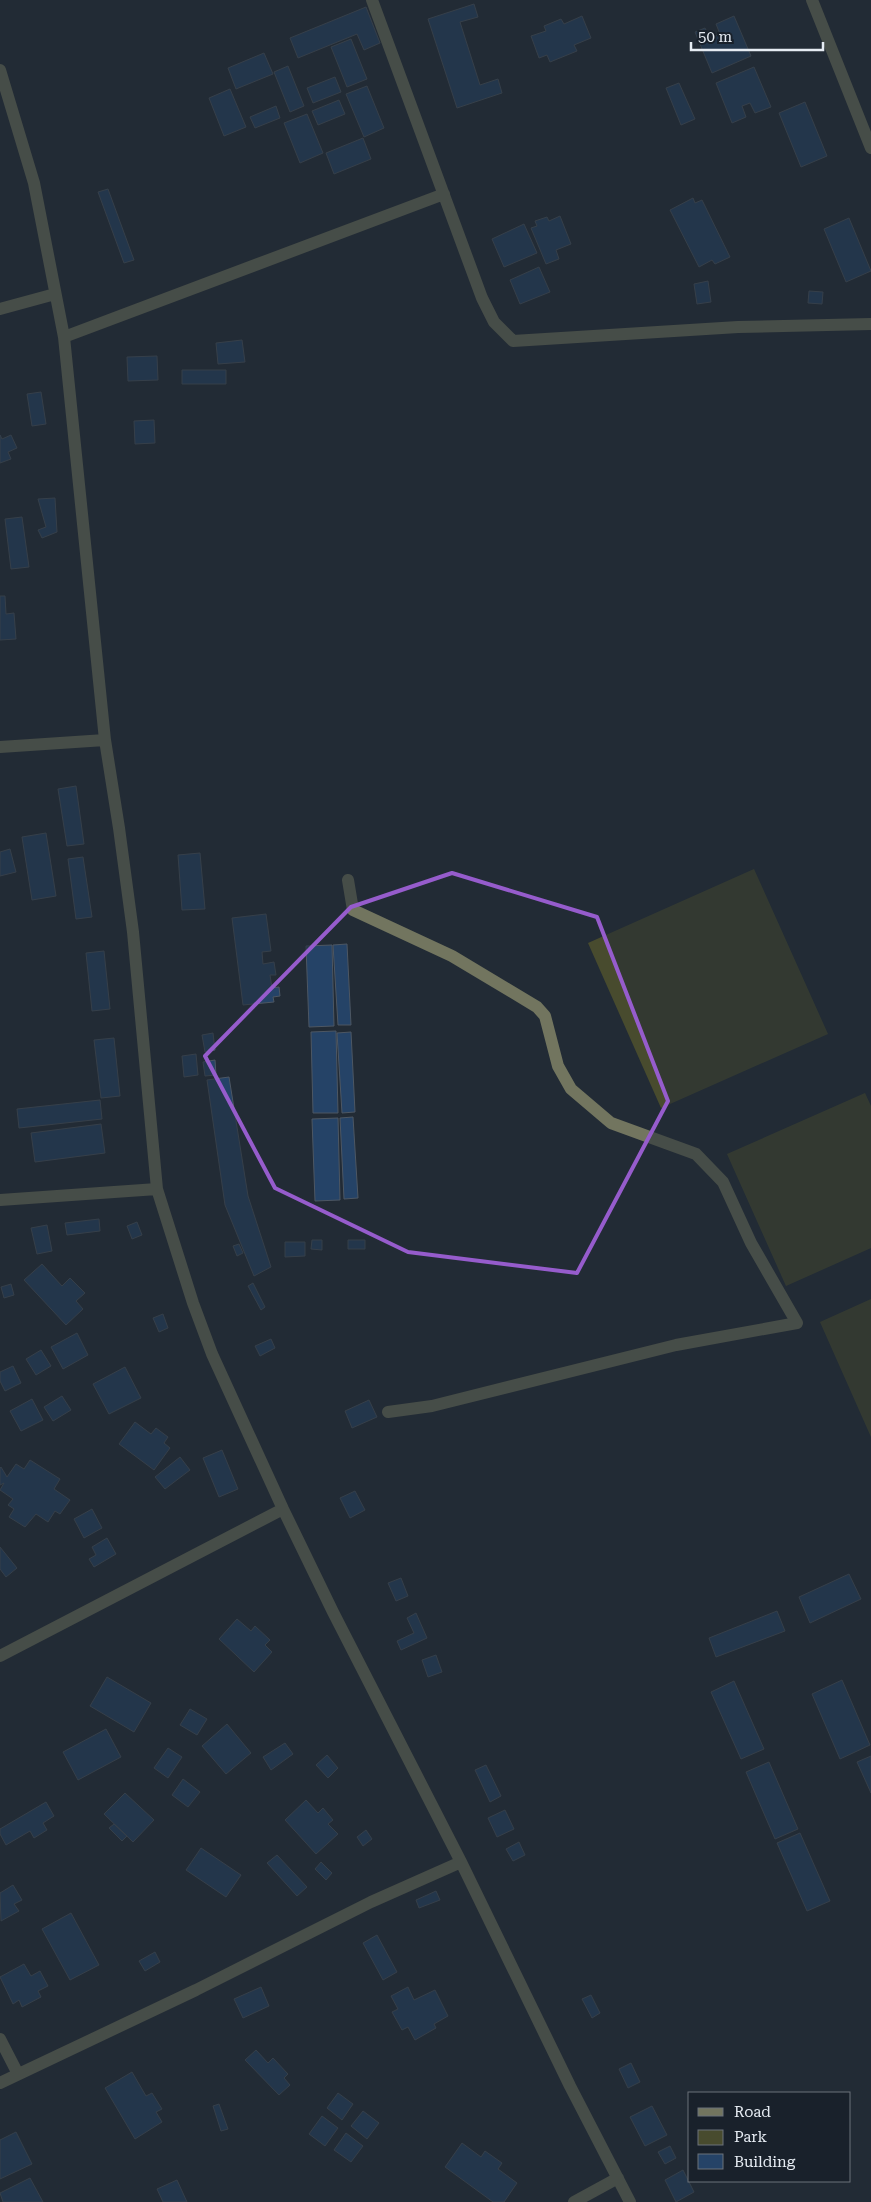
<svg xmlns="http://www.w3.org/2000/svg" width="871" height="2202" font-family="'Roboto Serif',serif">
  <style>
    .green { fill: #484b2e }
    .building { fill: #254367; stroke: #4d5763 }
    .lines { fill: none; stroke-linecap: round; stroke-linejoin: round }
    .minor { stroke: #72755f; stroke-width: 12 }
    .marked { fill: none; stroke: #965ccc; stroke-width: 4; stroke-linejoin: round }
  </style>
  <rect width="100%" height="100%" fill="#222b35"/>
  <path class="green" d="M754,869l74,165 -167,74 -73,-165z
    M865,1093l6,13v142l-85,38 -59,-132z
    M871,1299v138l-51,-115z"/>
  <path class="building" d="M474,4l4,13 -18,5 20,63 18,-6 4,14 -45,15 -29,-89z
    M366,7l14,36 -16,7 -7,-16 -59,24 -8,-20z
    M582,16l9,22 -17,7 3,6 -27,11 -3,-7 -8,3 -8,-22 15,-5 -2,-5 17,-7 3,5z
    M734,16l17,40 -39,17 -17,-41 10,-4 5,10 10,-4 -4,-10z
    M351,39l16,40 -20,8 -16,-40z
    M264,53l9,21 -37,15 -8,-21z
    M288,66l16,40 -14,6 -16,-40z
    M754,67l17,40 -16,6 -5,-10 -8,3 4,11 -14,6 -16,-40z
    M335,77l6,15 -28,11 -6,-15z
    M679,83l16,36 -14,6 -15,-37z
    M367,86l17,42 -20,9 -18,-43z
    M230,89l16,38 -22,9 -15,-38z
    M339,100l6,14 -27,11 -6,-14z
    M805,102l22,54 -26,11 -22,-54z
    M276,106l4,12 -25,10 -5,-11z
    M307,114l16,39 -23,10 -16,-40z
    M363,138l8,21 -37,15 -8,-21z
    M108,189l26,71 -10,3 -26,-71z
    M693,198l2,5 7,-3 28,57 -15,7 -3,-4 -13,7 -29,-57z
    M560,216l11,28 -15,6 3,9 -13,5 -15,-36 6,-2 -2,-5 12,-4 2,4z
    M849,218l22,53 -25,11 -22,-53z
    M524,224l13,29 -33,14 -12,-28z
    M539,267l11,25 -30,12 -10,-24z
    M708,281l3,21 -14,2 -3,-20z
    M809,291l14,1 -1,12 -14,-1z
    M242,340l3,22 -27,2 -2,-21z
    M157,356l1,24 -30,1 -1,-24z
    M182,370h44v14h-44z
    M41,392l5,32 -14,2 -5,-32z
    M154,420l1,23 -20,1 -1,-23z
    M0,435l2,4 9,-4 6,13 -9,4 3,7 -11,4z
    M55,498l2,34 -15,6 -4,-8 8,-3 -8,-28z
    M22,517l7,50 -18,2 -6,-50z
    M0,596h5l1,18 8,-1 2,26 -16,1z
    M76,786l8,58 -17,2 -9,-57z
    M46,833l10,63 -24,4 -10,-63z
    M10,849l6,23 -16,4v-24z
    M200,853l5,56 -23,1 -4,-55z
    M83,857l9,60 -16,2 -8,-60z
    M266,914l5,37 -9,1 1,12 11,-2 2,13h-6l2,13 7,-1 1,9 -7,1 1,5 -31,3 -11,-87z
    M347,944l4,81h-13l-5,-80z
    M332,945l2,81 -25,1 -3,-81z
    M104,951l6,58 -18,2 -6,-58z
    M336,1031l2,82h-25l-2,-81z
    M351,1032l4,80 -13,1 -5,-80z
    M213,1033l2,17 -10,2 -3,-17z
    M114,1038l6,58 -19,2 -7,-58z
    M196,1054l2,21 -14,2 -2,-21z
    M215,1060l1,15 -11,1 -2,-14z
    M229,1077l19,119 23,71 -17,9 -29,-71 -18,-125z
    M100,1100l2,19 -83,9 -2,-19z
    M353,1117l5,81 -14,1 -4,-81z
    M338,1118l2,82 -25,1 -3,-82z
    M101,1124l4,29 -70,9 -4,-29z
    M99,1219l1,12 -33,4 -2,-12z
    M137,1222l5,13 -10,4 -5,-13z
    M47,1225l5,26 -15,3 -6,-26z
    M312,1240h10v10l-11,-1z
    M348,1240h17v9h-17z
    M285,1242h20v14l-20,1z
    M239,1244l4,9 -6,3 -4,-10z
    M42,1264l20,22 8,-8 15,15 -9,8 7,8 -17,16 -42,-45z
    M253,1283l12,24 -4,3 -13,-24z
    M11,1284l3,11 -10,3 -3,-11z
    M163,1314l5,14 -9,4 -6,-14z
    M77,1333l11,22 -25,14 -12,-22z
    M271,1339l4,9 -15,8 -5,-10z
    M41,1350l10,16 -15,9 -10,-16z
    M13,1366l8,17 -16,8 -5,-10v-9z
    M125,1367l16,31 -32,16 -16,-30z
    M62,1396l9,14 -18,11 -9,-14z
    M32,1399l11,21 -22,11 -11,-20z
    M369,1400l8,17 -25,11 -7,-17z
    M135,1422l16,12 5,-6 12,9 -4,6 6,5 -16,22 -35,-26z
    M222,1450l16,39 -19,8 -16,-39z
    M180,1457l10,13 -25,19 -10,-12z
    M30,1460l30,19 -6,10 16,11 -10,14 -5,-3 -7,11 -12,-8 -11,13 -16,-10 5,-8 -6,-4 5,-6 -13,-9 4,-7 -4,2v-17l1,-1 6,10 9,-13 8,5z
    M355,1491l10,19 -15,8 -10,-20z
    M92,1509l10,19 -18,10 -10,-19z
    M107,1538l9,16 -22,13 -5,-8 7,-4 -4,-8z
    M0,1547l17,21 -11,9 -6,-8z
    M849,1574l12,25 -51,24 -11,-26z
    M401,1578l7,18 -12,5 -8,-18z
    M777,1611l8,20 -69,26 -7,-19z
    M416,1613l11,25 -26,12 -4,-9 17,-8 -7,-15z
    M237,1619l14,12 4,-5 15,14 -5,5 7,7 -18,20 -35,-33z
    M436,1655l6,17 -14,5 -6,-17z
    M107,1677l44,26 -17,29 -44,-26z
    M842,1680l28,65 -30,14 -28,-65z
    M734,1681l30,68 -23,10 -30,-67z
    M190,1709l17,10 -10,16 -17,-10z
    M227,1724l24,29 -25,21 -24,-28z
    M106,1729l15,28 -43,23 -15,-28z
    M285,1743l8,11 -22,16 -8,-13z
    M168,1748l14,9 -14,21 -14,-10z
    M327,1755l11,13 -10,10 -12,-13z
    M871,1756v37l-14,-31z
    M769,1762l29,67 -23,10 -29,-67z
    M486,1765l15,31 -11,6 -15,-32z
    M183,1779l17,13 -12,15 -16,-12z
    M125,1793l29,27 -21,22 -29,-28z
    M306,1800l12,13 5,-5 10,12 -5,4 10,10 -22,20 -31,-34z
    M46,1802l8,14 -11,7 4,7 -13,8 -4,-7 -24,14 -6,-11v-5z
    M505,1810l9,19 -17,8 -9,-19z
    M114,1824l13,12 -5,5 -13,-13z
    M366,1830l6,9 -9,7 -6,-9z
    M800,1833l30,68 -23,10 -30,-68z
    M519,1842l6,13 -12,6 -7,-12z
    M201,1848l40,27 -15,22 -40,-27z
    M277,1855l30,32 -10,9 -30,-33z
    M321,1862l11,11 -6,7 -11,-11z
    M13,1885l9,15 -8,4 5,7 -18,10 -1,-28z
    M436,1891l4,9 -21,8 -3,-8z
    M71,1913l28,52 -29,15 -28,-51z
    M377,1935l20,37 -14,8 -20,-37z
    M155,1952l5,10 -15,9 -6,-10z
    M24,1964l7,12 9,-5 8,15 -10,5 3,6 -19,10 -3,-7 -6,4 -13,-27z
    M261,1987l8,19 -26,12 -9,-19z
    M408,1987l6,13 21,-10 13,26 -14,8 2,4 -21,12 -7,-13 -6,3 -10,-18 6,-3 -7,-13z
    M591,1995l9,18 -8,5 -10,-19z
    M256,2050l12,13 5,-5 15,16 -4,4 6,7 -11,10 -34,-35z
    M631,2063l9,19 -12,6 -9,-19z
    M132,2072l14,24 6,-3 10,16 -6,3 6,10 -27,17 -30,-51z
    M338,2093l15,11 -11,16 -15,-12z
    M219,2104l9,25 -7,2 -8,-25z
    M652,2106l15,29 -22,11 -15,-29z
    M363,2111l16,12 -12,16 -16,-13z
    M322,2116l16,12 -13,18 -16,-12z
    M16,2132l16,32 -32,15v-39z
    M346,2133l17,13 -12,16 -17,-12z
    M462,2143l19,14 4,-6 17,12 -4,6 19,14 -13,19h-11l-48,-35z
    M670,2146l6,12 -11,6 -7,-12z
    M683,2170l11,22 -18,10 -11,-22z
    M30,2178l13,24h-40l-3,-9z
    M177,2180l10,22h-24l-6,-13z"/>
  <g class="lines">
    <path class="minor" d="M372,0l110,298 12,24 19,19 225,-14 133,-3
      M812,0l59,148
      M0,70l34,113 30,154 41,403 14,88 14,104 24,257 36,114 19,51 71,155 50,103 128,250 109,224 60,116
      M0,309l55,-15
      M64,337l380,-143
      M0,747l105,-7
      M348,880l5,30 99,46 85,51 8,9 13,50 13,23 40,34 85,31 27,28 28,61 46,80 -121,22 -244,61 -44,6
      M0,1200l157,-11
      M0,1656l283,-147
      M0,2039l18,35
      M0,2083l196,-93 175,-88 90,-40
      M574,2202l44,-24"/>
  </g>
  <path d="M0 0H871V2202H0ZM452,873l145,44 71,184 -91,172 -169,-21 -133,-64 -70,-132 146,-149z" fill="#222b35" fill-opacity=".55" fill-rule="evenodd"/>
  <path class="marked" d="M452,873l145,44 71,184 -91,172 -169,-21 -133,-64 -70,-132 146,-149z"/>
  <rect x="688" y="2092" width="162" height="90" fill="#19212b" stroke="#6b727b"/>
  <rect x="698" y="2108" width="25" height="8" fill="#72755f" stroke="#6b727b"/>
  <text x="734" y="2117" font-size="15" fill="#e6ecf3">Road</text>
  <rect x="698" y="2130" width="25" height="15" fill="#484b2e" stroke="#6b727b"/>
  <text x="734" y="2142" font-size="15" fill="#e6ecf3">Park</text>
  <rect x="698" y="2154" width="25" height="15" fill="#254367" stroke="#6b727b"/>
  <text x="734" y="2167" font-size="15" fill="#e6ecf3">Building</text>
  <path d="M691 42v8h132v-8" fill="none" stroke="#e6ecf3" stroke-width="2.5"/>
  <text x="698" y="42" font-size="15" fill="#e6ecf3" stroke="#19212b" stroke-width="4" paint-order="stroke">50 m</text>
</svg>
